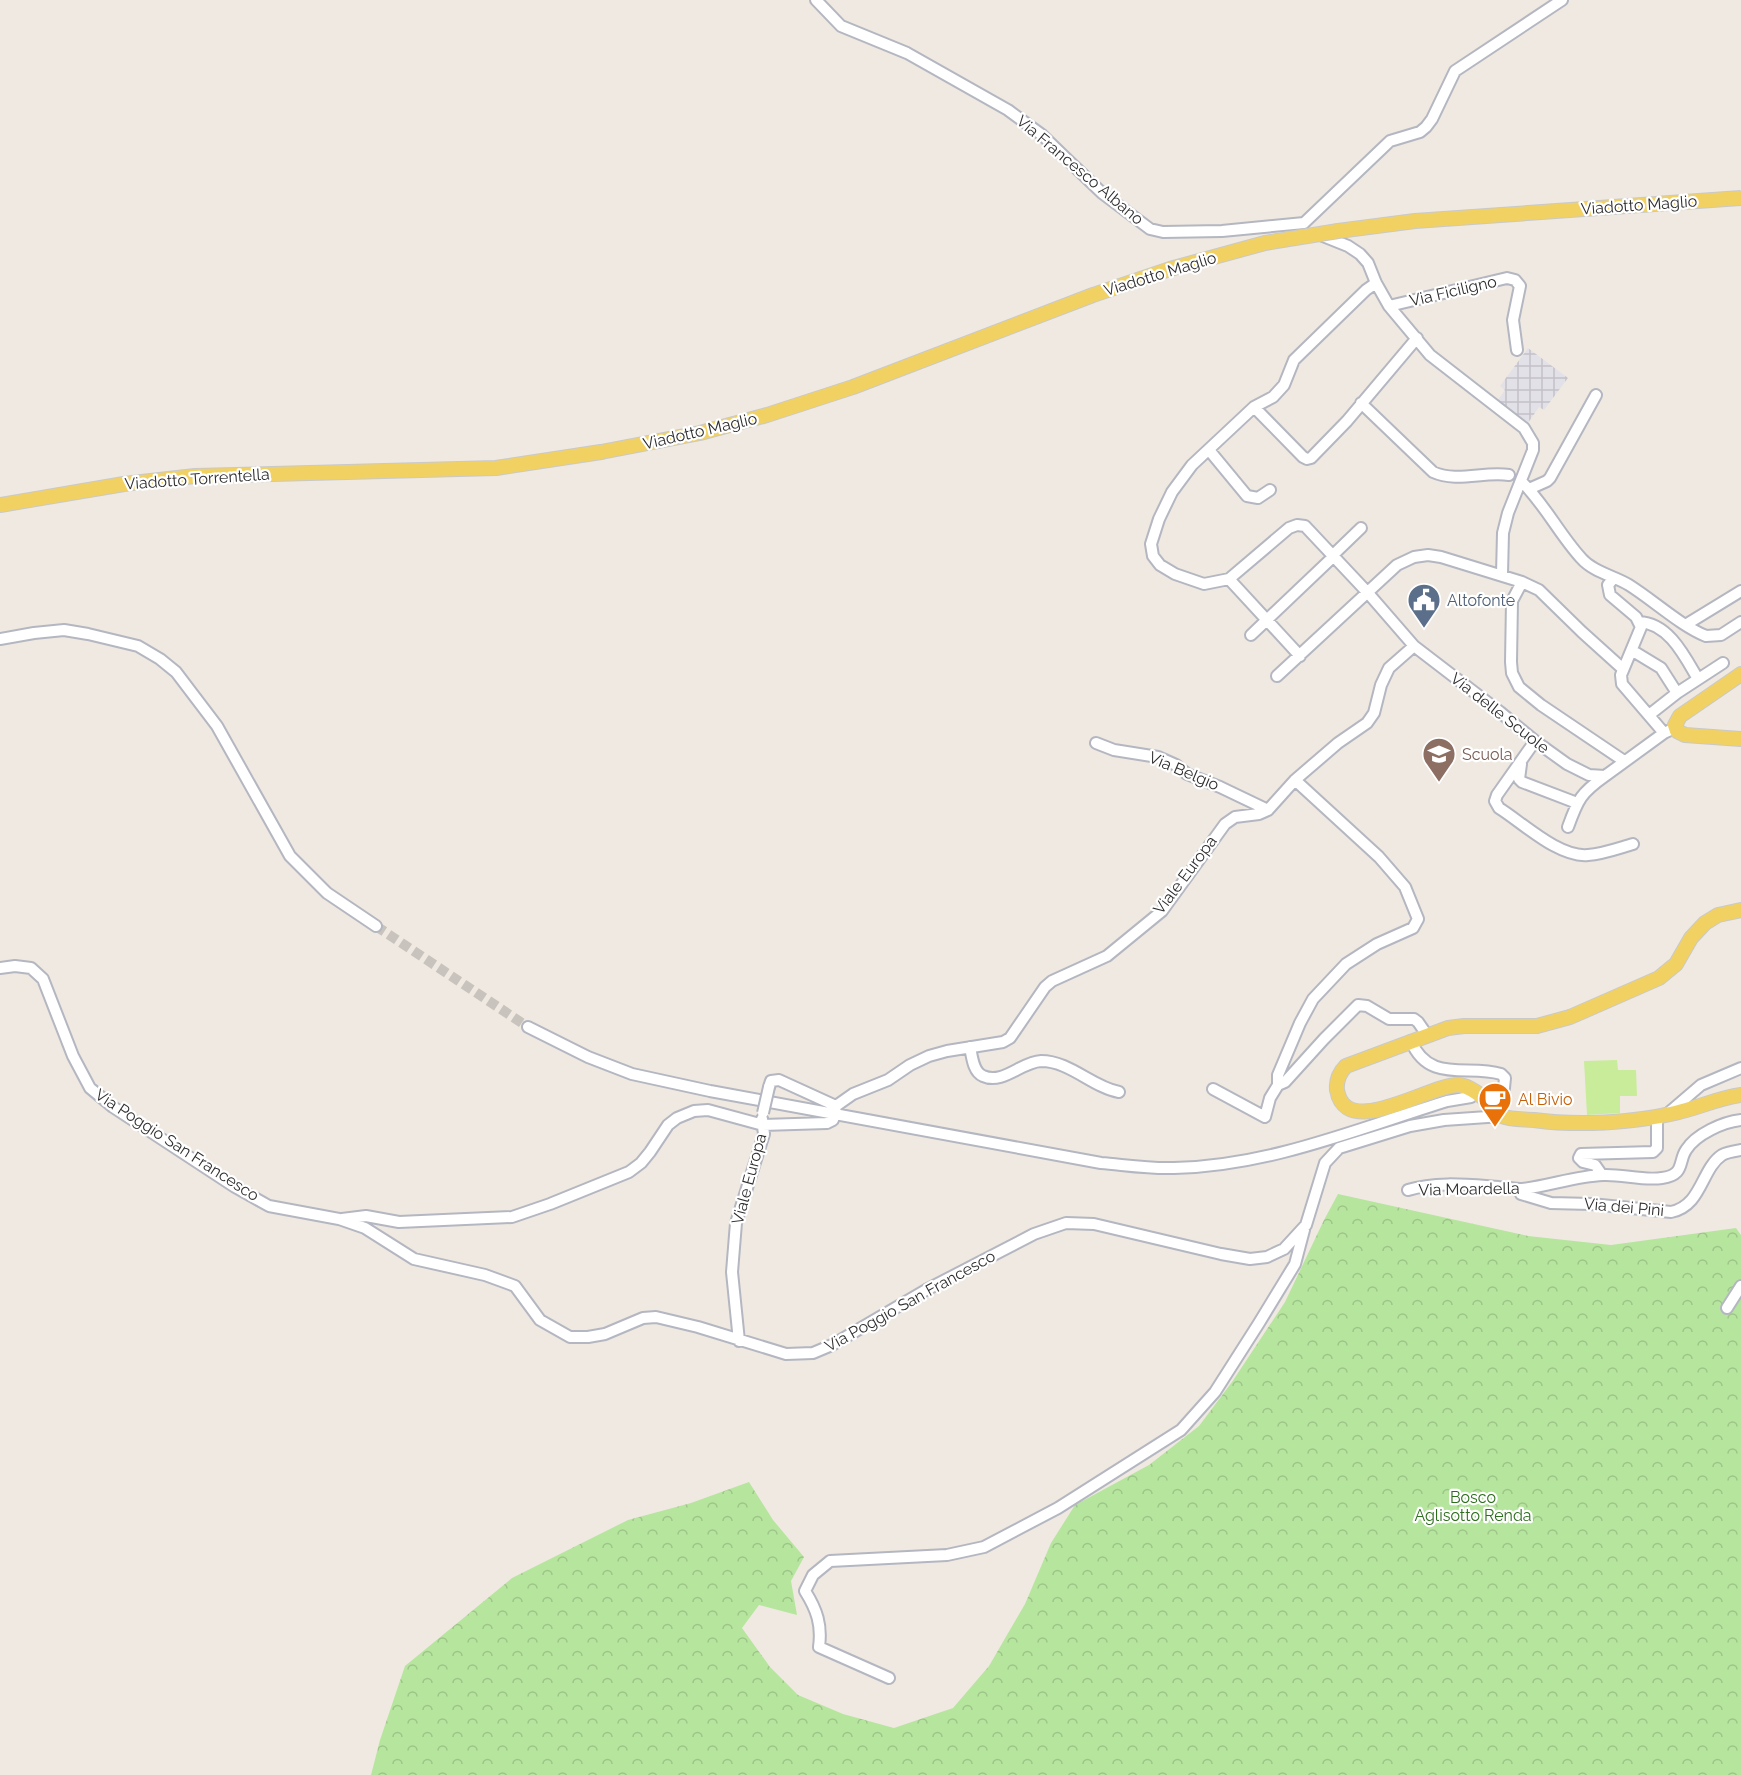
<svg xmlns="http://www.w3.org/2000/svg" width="1741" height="1775" font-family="Raleway,sans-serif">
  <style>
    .industrial { fill: url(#industrial-grid) }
    .forest { fill: url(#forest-crowns) }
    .pitch { fill: #c9ec9a }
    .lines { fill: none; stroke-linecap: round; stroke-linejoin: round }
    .minor-tunnel { stroke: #c8c4bd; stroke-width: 10; stroke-dasharray: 10 5; stroke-linecap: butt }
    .minor-casing { stroke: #b4b7c1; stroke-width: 14 }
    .major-casing { stroke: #c9c9c9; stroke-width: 16 }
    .minor { stroke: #fff; stroke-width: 10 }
    .major { stroke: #f2d163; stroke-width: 14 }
    .minor-bridge-casing { stroke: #b4b7c1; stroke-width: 14; stroke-linecap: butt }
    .major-bridge-casing { stroke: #c9c9c9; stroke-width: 16; stroke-linecap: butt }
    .minor-bridge { stroke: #fff; stroke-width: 10 }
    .major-bridge { stroke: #f2d163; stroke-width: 14 }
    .labels { text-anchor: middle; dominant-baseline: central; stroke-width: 4.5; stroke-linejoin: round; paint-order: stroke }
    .street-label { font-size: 16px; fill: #2e2e2e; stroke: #fff }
    .service-label { font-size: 16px; fill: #4e5e75; stroke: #fff; text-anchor: start }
    .education-label { font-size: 16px; fill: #785e54; stroke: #fff; text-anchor: start }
    .food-label { font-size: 16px; fill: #c56008; stroke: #fff; text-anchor: start }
    .park-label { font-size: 16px; fill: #2c6e1b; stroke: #fff }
  </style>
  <defs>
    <pattern id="industrial-grid" width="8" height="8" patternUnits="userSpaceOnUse" patternTransform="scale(1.5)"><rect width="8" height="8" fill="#e3e1e8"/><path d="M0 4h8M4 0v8" fill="none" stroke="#c3c1c7"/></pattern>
    <pattern id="forest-crowns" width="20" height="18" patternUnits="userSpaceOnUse" patternTransform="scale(1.5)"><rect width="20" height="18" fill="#b6e59e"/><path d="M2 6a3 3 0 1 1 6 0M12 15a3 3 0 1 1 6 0" fill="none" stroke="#9dc588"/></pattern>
  </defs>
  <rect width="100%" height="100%" fill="#efe9e1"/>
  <path class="industrial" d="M1528,348l40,30 -24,32 -5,-3 -11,16 -30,-23 7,-10 -5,-4z"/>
  <path class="forest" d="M1338,1194l190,42 83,9 125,-17 5,7v540h-1370l9,-35 25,-74 107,-88 116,-58 63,-17 58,-21 24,38 31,37 -13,24 6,34 -38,-10 -17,23 28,39 28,28 45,19 51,14 59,-20 36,-42 36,-62 26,-61 24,-38 74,-40 50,-39 33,-44 53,-80 39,-82z"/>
  <path class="pitch" d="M1617,1060l1,10h18l1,26h-17v17l-33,2 -3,-54z"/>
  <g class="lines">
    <path class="minor-tunnel" d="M376,926l152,101"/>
    <g class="minor-casing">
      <path id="minor" d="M816,0l25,26 66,27 101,57 34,25 60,58 48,36 13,3 59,-1 82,-8
        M1304,223l86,-82 30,-9 6,-5 6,-8 23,-48 107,-71
        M1318,234l30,12 12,8 8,9 8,20 13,23 41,49 94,73 9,15v7l-25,63 -5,20 -1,41
        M1376,283l-10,7 -72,70 -10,25 -11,12 -19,10 -62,58 -20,27 -13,27 -8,25 2,12 7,9 15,9 29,10 25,-5 60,-51 8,-3 8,1 63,67 46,53 86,66 35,29 32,23 22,11 16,1 59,-43 11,-5
        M1389,306l118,-28 8,2 5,6 -7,34 4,30
        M1361,403l72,69c24,11 51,-1 76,3
        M1254,407l49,50 4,2 4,-1 36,-37 70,-83
        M1209,450l38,46 11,2 12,-8
        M1521,481c23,22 38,53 60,77 12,14 33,18 48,27 24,15 52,41 77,51l15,-1 20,-13
        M1529,489l18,-8 3,-3 46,-83
        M1333,555l28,-27
        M1229,579l71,77
        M1613,579l-5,6 2,10 26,22 5,10 -20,48 1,9 42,49
        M1522,582l-10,19 -1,61 1,11 7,14 22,18 83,56
        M1639,622c30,1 46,35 59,57
        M1687,624l54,-33
        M1251,635l83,-79
        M0,639l34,-6 30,-3 24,4 50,12 22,13 16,13 41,54 73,130 37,37 49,33
        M1633,651l28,17 16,25
        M1277,676l120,-111 17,-8 14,-2 13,2 81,25 17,8 43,42 41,37
        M1649,715l28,-22 46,-30
        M1535,741l-38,54 -2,6 4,7c24,15 60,50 89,47 15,-1 31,-7 45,-11
        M1096,743l18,7 44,7 18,8 11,9 33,13 48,23
        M1521,764l-2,15 3,3 55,21
        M1568,827c10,-28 13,-34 37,-51
        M0,968l15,-2 16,2 12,11 30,77 17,32 23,19 122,80 34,19 70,13 26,9 49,31 71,16 30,11 25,34 30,17h18l17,-3 38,-16 13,-1 42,10 88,27 27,-1 19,-8 94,-55 108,-56 32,-11 28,1 127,30 29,5 17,-2 17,-8 22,-24 19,-62 14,-15 71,-22 34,-6 58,-4
        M528,1027l60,30 44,17 78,17 391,72c24,2 48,6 73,5 95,-2 183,-39 273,-67l24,-4
        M1411,1041c18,43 57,23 90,33l4,4 -1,10 -16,6
        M970,1047c2,9 3,25 13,29 20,9 38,-14 58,-15 29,0 51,26 78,31
        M1278,1085l7,-3 39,-43 34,-34 9,1 22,13h25l4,3 9,13
        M769,1087l2,-6 8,-1 57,26
        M1213,1089l52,28 5,-19 8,-13v-10l22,-52 13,-24 33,-35 31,-20 36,-16 5,-9 -13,-32 -26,-30 -84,-77
        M1666,1115l35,-30 40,-17
        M1602,1175l-7,-10 -12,-3 -4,-4 2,-4 72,-2 4,-4v-31
        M1521,1189v5l30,9 40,1 80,8c31,-6 30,-43 51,-57 5,-3 13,-4 19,-5
        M1408,1190c28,-9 62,-5 91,-3 7,0 15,2 23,2 27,-3 54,-13 81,-14 19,-1 40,6 59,3 23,-3 16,-16 24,-28 10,-16 37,-28 55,-30
        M342,1219l24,-3 33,6 113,-5 38,-13 79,-32 12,-9 9,-11 18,-27 9,-7 17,-7 14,-1 55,15 64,-2 6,-3 3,-14 17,-12 35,-14 22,-15 19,-9 18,-5 56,-9 7,-4 35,-51 7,-6 55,-25 55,-45 63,-87 10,-7 24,-3 9,-4 27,-30 43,-37 29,-20 7,-10 7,-28 8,-17 25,-22
        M1727,1308l14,-22
        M739,1341l-7,-69 4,-49 28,-89 -2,-15
        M889,1678l-70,-31c3,-22 -2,-37 -14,-56l8,-16 17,-14 117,-6 37,-8 74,-39 123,-78 34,-38 44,-69 36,-59 9,-34"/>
    </g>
    <g class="major-casing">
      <path id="major" d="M0,505l124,-21 71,-8 301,-8 105,-16
        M1741,674l-61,42 -5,9 2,6 8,4 56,4
        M1741,910l-23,5 -13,8 -14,15 -15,26 -17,14 -89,39 -33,9h-73l-16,2 -102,38c-7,7 -10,14 -9,24 9,52 94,-7 122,-5 12,1 25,13 34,21 3,3 6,8 9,10 8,4 23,3 32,4 44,6 98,3 141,-7 23,-5 43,-15 66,-18"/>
    </g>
    <use href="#minor" class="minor"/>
    <use href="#major" class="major"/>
    <g class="minor-bridge-casing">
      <path id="minor-bridge" d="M763,1113l6,-26"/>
    </g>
    <g class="major-bridge-casing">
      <path id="major-bridge" d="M601,452l99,-19 67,-18 86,-28 240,-92 77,-26 95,-26 73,-12 77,-10 326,-23"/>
    </g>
    <use href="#minor-bridge" class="minor-bridge"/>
    <use href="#major-bridge" class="major-bridge"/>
  </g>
  <defs>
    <g id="civic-pin" transform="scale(1.725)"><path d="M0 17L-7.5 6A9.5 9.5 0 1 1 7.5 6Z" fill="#5c6f8a" stroke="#fff"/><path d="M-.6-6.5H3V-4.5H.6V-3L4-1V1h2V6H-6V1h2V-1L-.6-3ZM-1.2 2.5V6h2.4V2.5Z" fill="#fff"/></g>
    <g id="school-pin" transform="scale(1.725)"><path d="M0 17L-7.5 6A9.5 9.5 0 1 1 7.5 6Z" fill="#8d6e63" stroke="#fff"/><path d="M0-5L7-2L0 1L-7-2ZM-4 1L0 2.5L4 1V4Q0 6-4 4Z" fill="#fff"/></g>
    <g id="cafe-pin" transform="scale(1.725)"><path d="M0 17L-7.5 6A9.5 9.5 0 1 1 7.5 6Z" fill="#e8710a" stroke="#fff"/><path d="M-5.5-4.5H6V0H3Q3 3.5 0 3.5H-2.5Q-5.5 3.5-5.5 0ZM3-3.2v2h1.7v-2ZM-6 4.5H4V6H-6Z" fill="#fff"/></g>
  </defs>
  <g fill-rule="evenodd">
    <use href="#civic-pin" x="1424" y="600"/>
    <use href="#school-pin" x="1439" y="754"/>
    <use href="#cafe-pin" x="1495" y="1099"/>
  </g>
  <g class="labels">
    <g class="street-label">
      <text transform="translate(1080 170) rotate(40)">Via Francesco Albano</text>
      <text transform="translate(1639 205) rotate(-4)">Viadotto Maglio</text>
      <text transform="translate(1160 274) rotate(-17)">Viadotto Maglio</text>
      <text transform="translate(1453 291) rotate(-13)">Via Ficiligno</text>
      <text transform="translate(700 431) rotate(-13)">Viadotto Maglio</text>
      <text transform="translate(197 479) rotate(-4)">Viadotto Torrentella</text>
      <text transform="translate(1500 713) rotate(38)">Via delle Scuole</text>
      <text transform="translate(1184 771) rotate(23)">Via Belgio</text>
      <text transform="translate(1185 875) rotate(-53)">Viale Europa</text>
      <text transform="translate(177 1145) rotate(33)">Via Poggio San Francesco</text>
      <text transform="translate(749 1179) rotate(-75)">Viale Europa</text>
      <text transform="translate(1469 1189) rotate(-1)">Via Moardella</text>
      <text transform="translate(1624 1207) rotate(5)">Via dei Pini</text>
      <text transform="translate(910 1301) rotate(-29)">Via Poggio San Francesco</text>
    </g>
    <g class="service-label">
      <text x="1447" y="600">Altofonte</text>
    </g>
    <g class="education-label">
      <text x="1462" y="754">Scuola</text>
    </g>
    <g class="food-label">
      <text x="1518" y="1099">Al Bivio</text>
    </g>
    <g class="park-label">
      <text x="1473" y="1497">Bosco<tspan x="1473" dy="18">Aglisotto Renda</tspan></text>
    </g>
  </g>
</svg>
